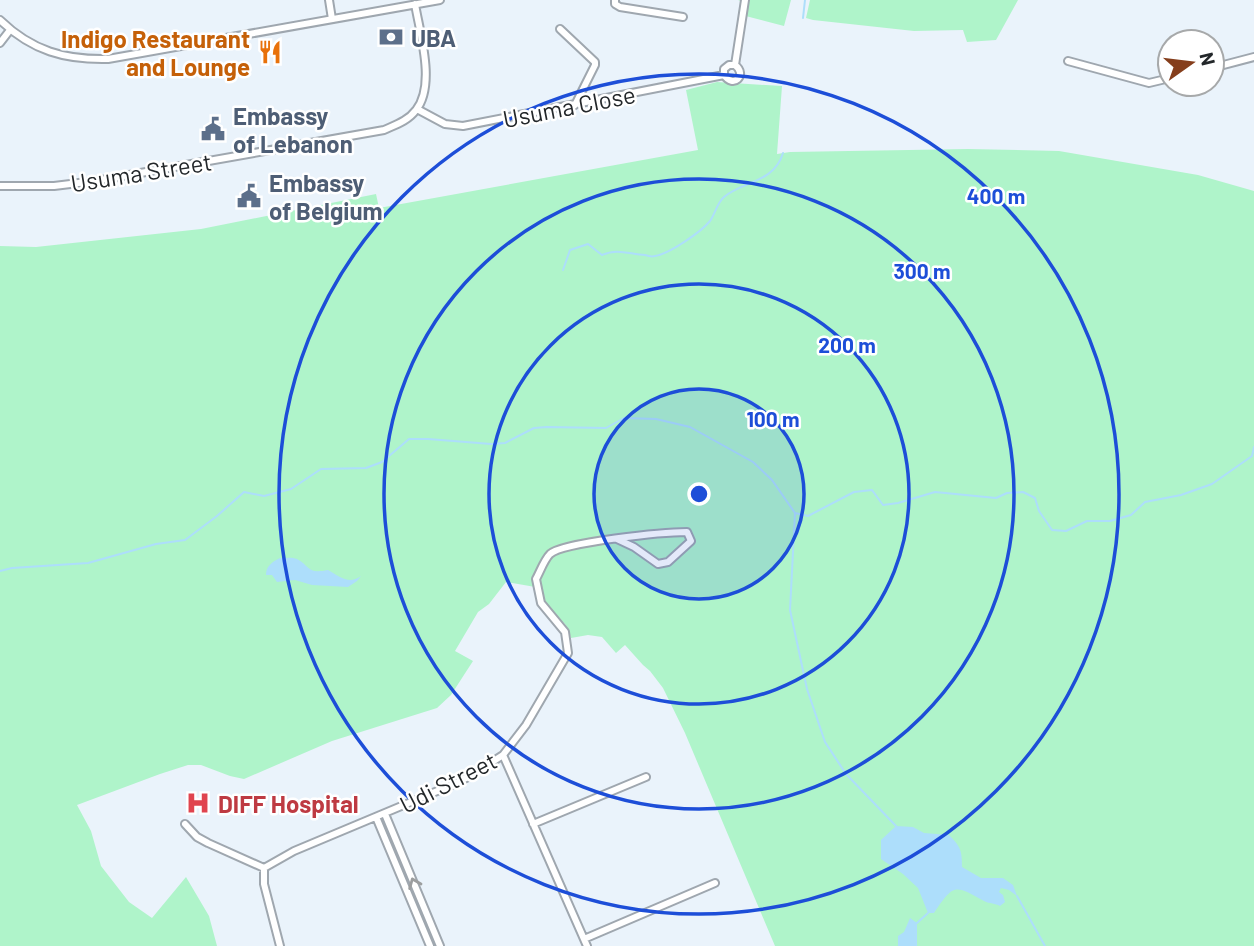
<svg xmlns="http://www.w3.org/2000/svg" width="1254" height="946" font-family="Barlow,sans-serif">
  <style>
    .green { fill: #aff4ca }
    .water { fill: #addefb }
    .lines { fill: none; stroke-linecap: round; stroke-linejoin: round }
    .stream { stroke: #addefb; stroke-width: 2 }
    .minor-casing { stroke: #9fa7af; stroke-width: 10 }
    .minor { stroke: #fff; stroke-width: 6 }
    .oneway { stroke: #9c9e9f }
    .ring { fill: none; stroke: #1d4ed8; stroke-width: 3.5 }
    .labels { text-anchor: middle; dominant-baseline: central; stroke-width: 5; stroke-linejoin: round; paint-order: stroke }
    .service-label { font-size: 24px; font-weight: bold; fill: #4e5e75; stroke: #fff; text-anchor: start }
    .food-label { font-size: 24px; font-weight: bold; fill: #c56008; stroke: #fff; text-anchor: end }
    .street-label { font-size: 24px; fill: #23272a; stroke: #fff }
    .health-label { font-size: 24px; font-weight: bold; fill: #be3a42; stroke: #fff; text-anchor: start }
    .centre { fill: #1d4ed8; stroke: #fff; stroke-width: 3.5 }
    .ring-label { font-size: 21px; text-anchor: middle; font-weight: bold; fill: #1d4ed8; stroke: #fff; stroke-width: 5; stroke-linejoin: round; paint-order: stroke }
  </style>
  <rect width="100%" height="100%" fill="#eaf3fb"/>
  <path class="green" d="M738,0h53l-7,26 -46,-12 3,-13z
    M810,0h208l-22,40 -29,2 -4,-12 -49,1 -101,-11 -7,-2z
    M717,82l65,4 -5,68 13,-2 178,-3 91,2 139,24 56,16v755h-479l-90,-213 -22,-45 -13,-17 -7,-6 -18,-20 -9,8 -14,-16 -14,-2 -17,3c-6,-21 -10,-14 -21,-28 -5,-7 -7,-14 -9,-22l-35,-6 -17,22 -11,8 -23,39 18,10 -22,34 -14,13 -105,33 -88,38 -14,-3 -29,-11h-13l-28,9 -83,31 14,26 10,35 28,36 23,16 34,-41 23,39 8,30h-217v-700l36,1 165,-18 175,-35 3,14 319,-58 -12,-60z"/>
  <path class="water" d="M280,558c6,0 12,-1 17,1 14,8 10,15 31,11 12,7 21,15 33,6l-4,5 -9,6 -36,-2 -17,-5 -18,2 -5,-7h-6c0,-9 6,-13 14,-17z
    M896,826l17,1 11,6 25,2c12,12 13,16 13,32l19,11h22l10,7 4,11 -8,-6 -8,-2 -2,4 4,3 2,7 -5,4c-5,-3 -10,-2 -16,-5 -29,-16 -30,-18 -50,12h-6l-10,-25 -15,-14 -22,-15v-19z
    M910,918l7,5v23h-19v-10l6,-4z"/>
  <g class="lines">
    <path class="stream" d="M803,18l2,-18
      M563,270l7,-20 18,-6 14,11c15,-7 27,-1 43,0 3,1 7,2 10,1 14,-2 46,-24 55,-35 5,-7 7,-18 14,-24 19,-16 50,-14 59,-44
      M795,513l-5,97 17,79 18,53 21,32 50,52
      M0,571l12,-3 76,-5 68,-19 29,-4 32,-24 27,-24 20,4 27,-7 30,-20 45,-1 16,-6 27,-23h19l63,5 14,-1 29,-15 13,-1 59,1 18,-10 32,1 34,8 63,35 19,18 23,33 13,3 46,-24 18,-2 11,15 15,-2 37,-11 61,6 11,-5 16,-1 12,6 4,13 13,19 14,1 21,-10h23l21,-6 14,-13 36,-7 31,-11 40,-28 2,-9
      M1017,896l28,50
      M917,923l11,-10"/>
    <g class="minor-casing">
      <path id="minor" d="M329,0l3,19
        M615,0v4l5,3 63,10
        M0,20c32,31 65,40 108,39l332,-59
        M560,29l35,33v3l-20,40
        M0,43l10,-13
        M1068,61l81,22 21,-5
        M735,65h-6l-5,4v6c9,14 24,0 11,-10l10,-65
        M1212,68l42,-11
        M417,109l28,15 18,2 261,-51
        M0,186h54l41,-5 289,-51c11,-5 24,-9 32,-20 20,-25 4,-76 -1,-106
        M503,755l84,191
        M385,814l55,132
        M376,817l54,129
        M185,824l12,13 11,6 56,25 30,-17 160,-67 18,-9 31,-20 23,-30 42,-72 -3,-21 -24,-29 -5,-24c4,-7 8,-19 14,-25 13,-12 115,-22 137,-22l4,9 -23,21 -10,2 -24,-17 -17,-8
        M533,824l113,-47
        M264,868v16l16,62
        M584,939l131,-56"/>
    </g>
    <use href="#minor" class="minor"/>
  </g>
  <defs><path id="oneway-chevron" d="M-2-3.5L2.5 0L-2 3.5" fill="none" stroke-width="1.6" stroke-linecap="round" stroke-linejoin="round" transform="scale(1.75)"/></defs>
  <use class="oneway" href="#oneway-chevron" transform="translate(414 883) rotate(-112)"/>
  <circle cx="699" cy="494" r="105" fill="#1d4ed8" fill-opacity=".12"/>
  <g class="ring">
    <circle cx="699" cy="494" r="105"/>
    <circle cx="699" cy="494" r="210"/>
    <circle cx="699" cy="494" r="315"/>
    <circle cx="699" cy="494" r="420"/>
  </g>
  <defs>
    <g id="bank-bare" transform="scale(1.89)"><path d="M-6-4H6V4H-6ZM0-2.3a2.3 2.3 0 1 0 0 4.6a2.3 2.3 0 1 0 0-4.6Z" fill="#5c6f8a" stroke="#fff" stroke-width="2.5" paint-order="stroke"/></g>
    <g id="restaurant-bare" transform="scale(1.89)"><path d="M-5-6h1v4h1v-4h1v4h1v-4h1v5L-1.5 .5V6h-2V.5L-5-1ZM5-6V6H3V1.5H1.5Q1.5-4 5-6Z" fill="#e8710a" stroke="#fff" stroke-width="2.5" paint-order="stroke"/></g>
    <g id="civic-bare" transform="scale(1.89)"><path d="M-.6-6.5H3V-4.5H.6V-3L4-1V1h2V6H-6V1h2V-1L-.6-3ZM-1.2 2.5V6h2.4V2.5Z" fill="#5c6f8a" stroke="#fff" stroke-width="2.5" paint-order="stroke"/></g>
    <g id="hospital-bare" transform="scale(1.89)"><path d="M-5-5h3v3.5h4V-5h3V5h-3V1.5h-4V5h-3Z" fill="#e0444e" stroke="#fff" stroke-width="2.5" paint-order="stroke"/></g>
  </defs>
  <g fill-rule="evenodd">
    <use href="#bank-bare" x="391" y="37"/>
    <use href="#restaurant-bare" x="270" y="52"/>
    <use href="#civic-bare" x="213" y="129"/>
    <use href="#civic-bare" x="249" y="196"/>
    <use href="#hospital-bare" x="198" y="803"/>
  </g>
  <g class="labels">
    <g class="service-label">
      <text x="411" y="37">UBA</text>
      <text x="233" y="115">Embassy<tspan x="233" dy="28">of Lebanon</tspan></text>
      <text x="269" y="182">Embassy<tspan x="269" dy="28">of Belgium</tspan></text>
    </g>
    <g class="food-label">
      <text x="250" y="38">Indigo Restaurant<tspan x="250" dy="28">and Lounge</tspan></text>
    </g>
    <g class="street-label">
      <text transform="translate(569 106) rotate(-11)">Usuma Close</text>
      <text transform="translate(141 172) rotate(-9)">Usuma Street</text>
      <text transform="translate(448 782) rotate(-27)">Udi Street</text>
    </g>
    <g class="health-label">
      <text x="218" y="803">DIFF Hospital</text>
    </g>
  </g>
  <circle cx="699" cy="494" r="10" class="centre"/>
  <g class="ring-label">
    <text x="996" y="204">400 m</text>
    <text x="922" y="279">300 m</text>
    <text x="847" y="353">200 m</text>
    <text x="773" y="427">100 m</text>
  </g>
  <g transform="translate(1191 63) rotate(76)"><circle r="33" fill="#ffffff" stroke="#a7a9aa" stroke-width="2"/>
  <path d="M0-5L12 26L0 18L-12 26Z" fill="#853e1c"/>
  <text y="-10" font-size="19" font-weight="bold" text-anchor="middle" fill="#23272a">N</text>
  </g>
</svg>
